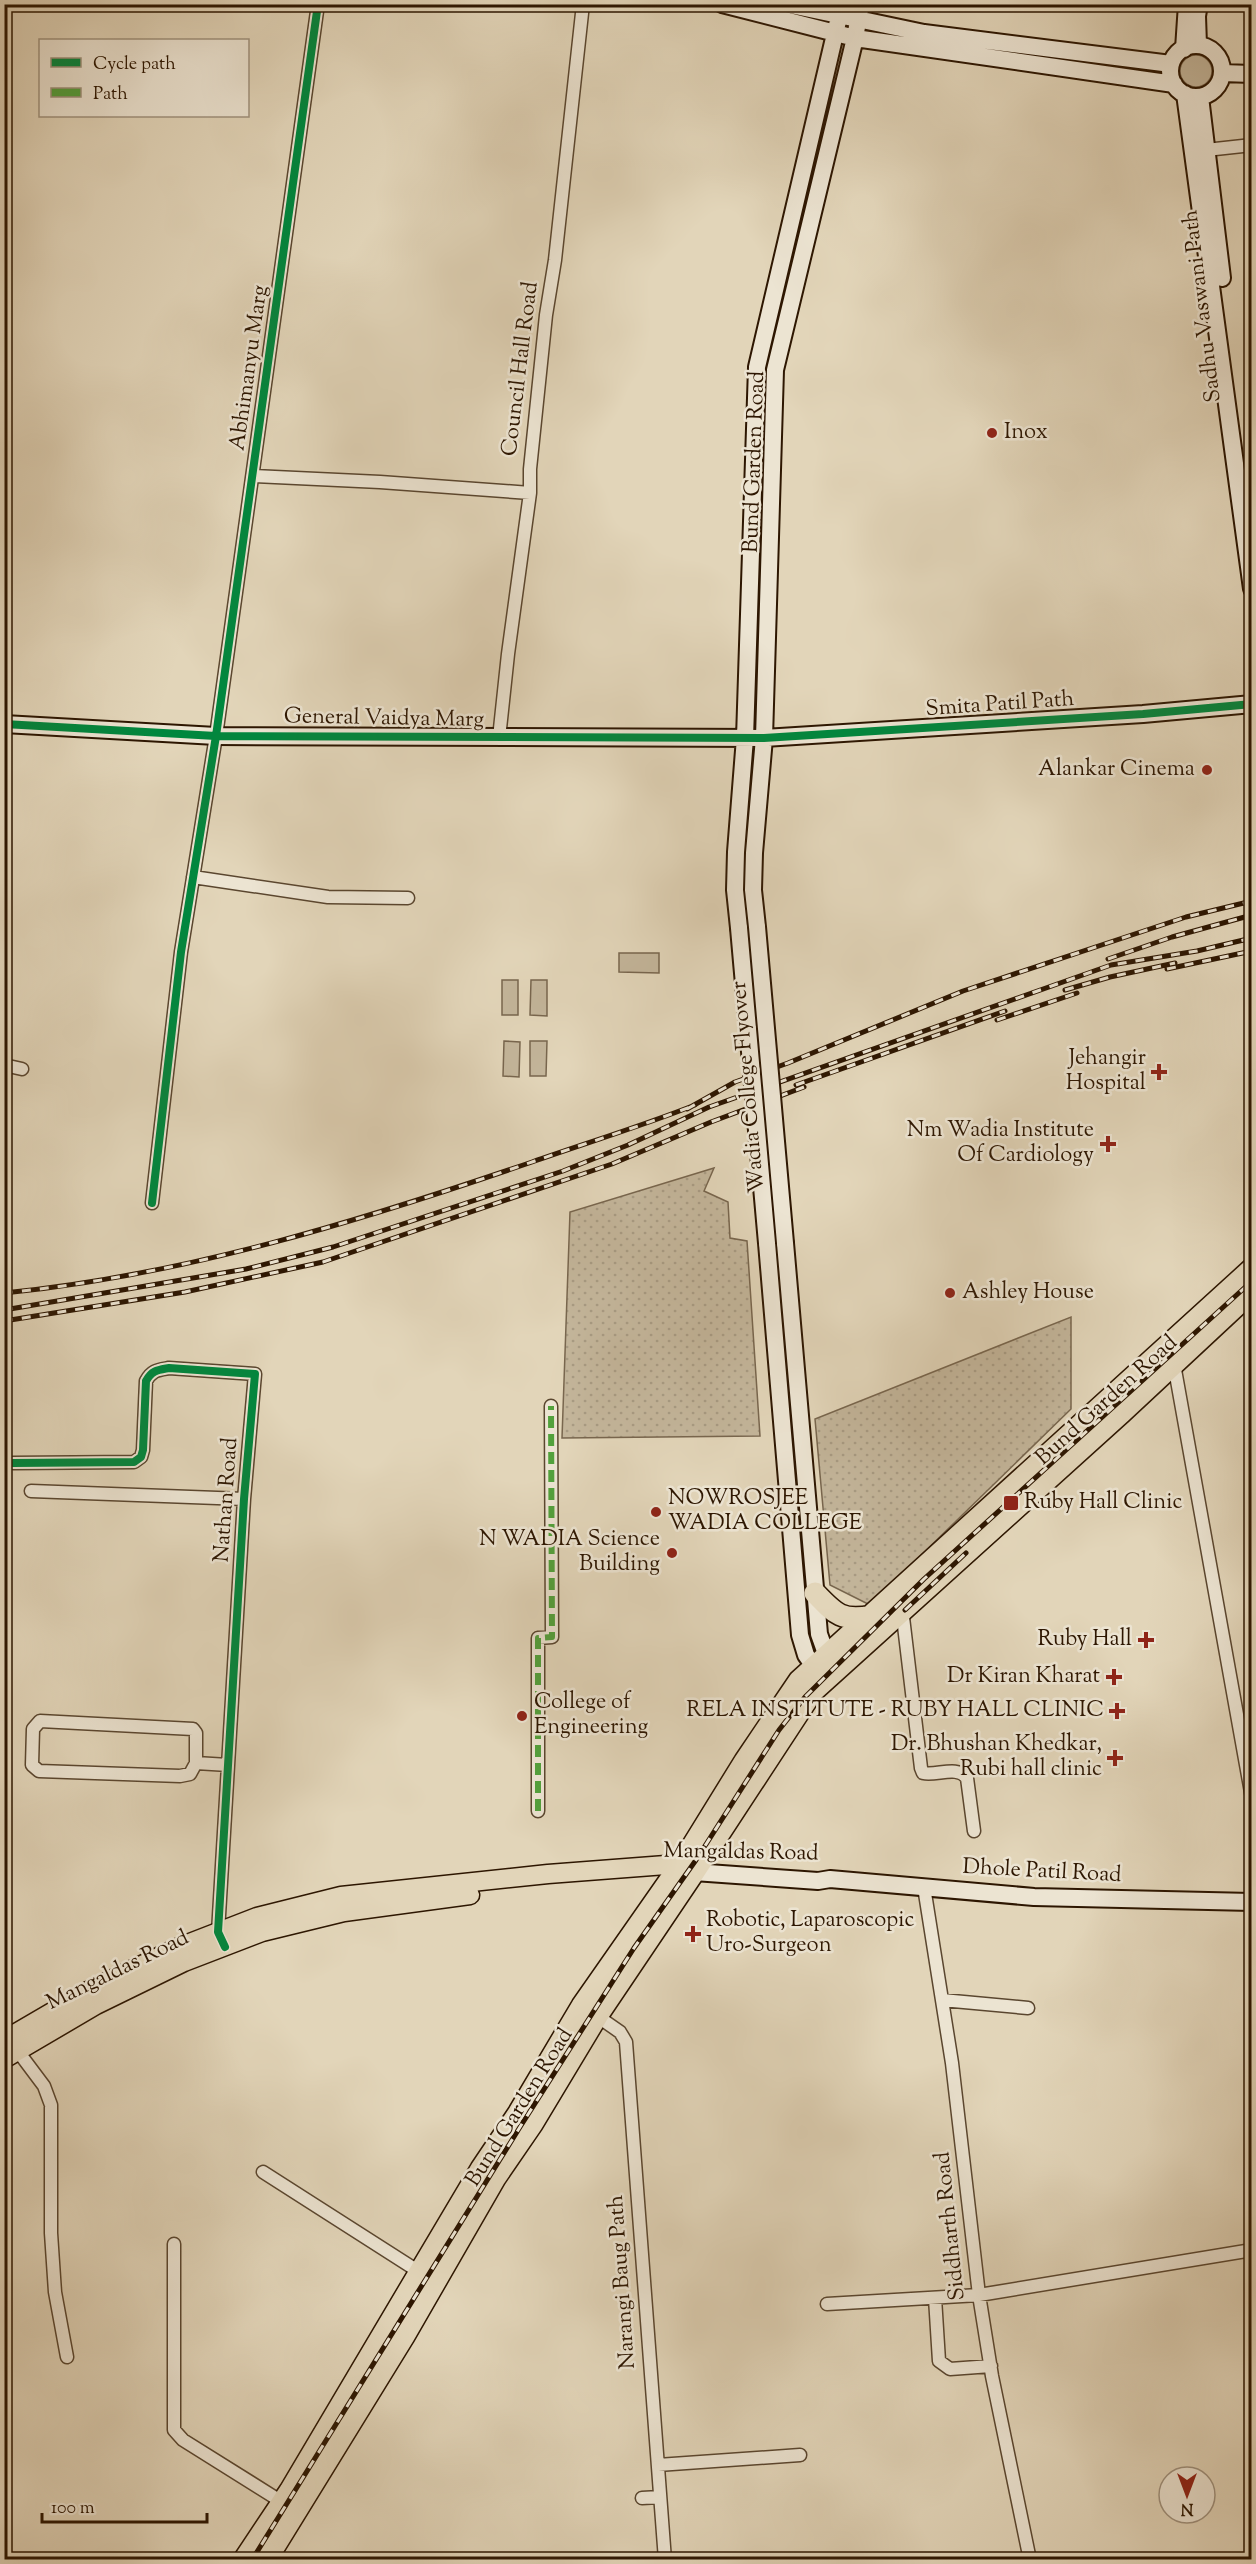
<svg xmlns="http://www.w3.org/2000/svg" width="1256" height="2564" font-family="'Sorts Mill Goudy',serif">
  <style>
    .green { fill: #c3b59a; stroke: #78664e; stroke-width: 1.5 }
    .park { fill: url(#park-dots); stroke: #78664e; stroke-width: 1.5 }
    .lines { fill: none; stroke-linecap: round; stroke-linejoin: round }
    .street-casing { stroke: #5a462f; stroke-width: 15 }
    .secondary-casing { stroke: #2d1601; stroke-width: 20 }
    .primary-casing { stroke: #2d1601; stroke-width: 21 }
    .highway-casing { stroke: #2d1601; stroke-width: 24 }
    .street { stroke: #ece4d2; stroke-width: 12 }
    .secondary { stroke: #ece4d2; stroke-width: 16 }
    .primary { stroke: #e2d5b9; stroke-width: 18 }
    .highway { stroke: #e2d5b9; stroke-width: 21 }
    .rail-casing { stroke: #2d1601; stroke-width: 5 }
    .rail { stroke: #ece4d2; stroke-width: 3; stroke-dasharray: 9; stroke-linecap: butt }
    .secondary-bridge-casing { stroke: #2d1601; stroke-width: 20; stroke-linecap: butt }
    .secondary-bridge { stroke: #ece4d2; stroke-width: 16 }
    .quiet { stroke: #52a13c; stroke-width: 6; stroke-dasharray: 12 6; stroke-linecap: butt }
    .cycleway-casing { stroke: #ece4d2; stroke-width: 11 }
    .cycleway { stroke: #00873e; stroke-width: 8 }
    .poi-dot { fill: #8f2418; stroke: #ece4d2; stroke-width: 2 }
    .labels { text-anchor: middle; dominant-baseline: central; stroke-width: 5; stroke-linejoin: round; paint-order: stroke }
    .street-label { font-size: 22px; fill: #2d1601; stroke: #ece4d2 }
    .poi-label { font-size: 22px; fill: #2d1601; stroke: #ece4d2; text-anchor: end }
  </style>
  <defs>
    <pattern id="park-dots" width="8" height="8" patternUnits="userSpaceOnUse" patternTransform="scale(1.5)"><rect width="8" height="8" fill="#c3b59a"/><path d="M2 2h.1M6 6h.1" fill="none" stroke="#a89b83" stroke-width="1.8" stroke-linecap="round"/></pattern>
  </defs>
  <rect width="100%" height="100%" fill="#e2d5b9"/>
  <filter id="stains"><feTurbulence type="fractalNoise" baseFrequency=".00333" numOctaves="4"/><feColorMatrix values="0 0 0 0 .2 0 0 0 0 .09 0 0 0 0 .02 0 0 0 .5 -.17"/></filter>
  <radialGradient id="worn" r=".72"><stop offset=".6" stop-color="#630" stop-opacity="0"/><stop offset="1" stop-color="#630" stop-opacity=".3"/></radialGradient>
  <path class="green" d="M1180 71a16 16 0 1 1 32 0a16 16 0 1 1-32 0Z
    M619,953h40v20l-40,-1z
    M502,980h16v35h-16z
    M531,980h16v36l-17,-1z
    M504,1041l16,1 -1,35 -16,-1z
    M530,1041h17l-1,35h-16z"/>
  <path class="park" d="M714,1168l-10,23 24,11 2,36 17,3 13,195 -198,2 8,-226z
    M1071,1317v92l-201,196 -40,-20 -15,-166z"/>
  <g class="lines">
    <g class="street-casing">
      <path id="street" d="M1206,150l46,-5
        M253,476l127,6 150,11
        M499,738l9,-84 22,-161v-24l16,-154 9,-55 28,-256
        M193,877l135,20 80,1
        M4,1065l18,4
        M152,1203l29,-251 35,-216 102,-732
        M1174,1364l78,434
        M13,1463l121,-1 7,-5 2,-7 3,-69c6,-11 12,-11 23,-13l86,6 -11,125 -26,433 3,5
        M31,1491l213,8
        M902,1609l19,159 2,5c14,3 34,-8 44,5l7,53
        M40,1721l153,8 3,4v30l-6,11 -10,2 -141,-5 -7,-6 1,-36z
        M196,1763l32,2
        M538,1811v-173l14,-1 -1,-231
        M924,1887l28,176 27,232 13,81 38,184
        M942,2000l86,8
        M597,2016l23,16 6,10 39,518
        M17,2050l27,36 7,19v128l4,59 12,65
        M263,2172l158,101
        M174,2244v186l9,10 99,62
        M935,2298l4,63 11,8 41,-3
        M827,2304l152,-9 273,-45
        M658,2465l142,-10
        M642,2498l18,-1"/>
    </g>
    <g class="secondary-casing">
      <path id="secondary" d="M722,4l133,34 319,46
        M786,4l138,29 247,31
        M1198,45l-1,-29 2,-12
        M1170 71a26 26 0 1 1 52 0a26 26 0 1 1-52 0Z
        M1184,49l3,-45
        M1222,73l30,1
        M1185,94l67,495
        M1200,97l22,181
        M4,724l212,12 548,2 379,-24 109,-10
        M757,927l-4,-37 1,-37 10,-115 11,-368 80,-332 6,-34
        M739,928l-4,-38 1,-38 9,-114 12,-371 85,-363
        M767,1243l33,392 6,20 14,20
        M785,1243l34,391 5,14 12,12
        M694,1872l124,9 12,-2 204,18 218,5"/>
    </g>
    <g class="primary-casing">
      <path id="primary" d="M4,2040l84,-49 89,-43 80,-31 84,-21 207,-22 144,-11
        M4,2059l92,-54 88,-43 78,-30 82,-20 126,-17"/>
    </g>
    <g class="highway-casing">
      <path id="highway" d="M815,1593c20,21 27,29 57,23
        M244,2560l46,-69 191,-322 37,-55 64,-108 100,-143 63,-102 54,-80 453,-412
        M266,2560l138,-224 91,-158 37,-54 65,-108 97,-144 118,-180 309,-279 131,-122"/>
    </g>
    <use href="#street" class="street"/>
    <use href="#secondary" class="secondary"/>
    <use href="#primary" class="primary"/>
    <use href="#highway" class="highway"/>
    <g class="rail-casing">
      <path id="rail" d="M1108,959l64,-22 80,-22
        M1167,969l85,-18
        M1065,990l45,-13 65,-14
        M997,1020l80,-27
        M796,1085l209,-74
        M687,1109l48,-27 53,-19 175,-72 223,-74 66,-16
        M4,1293c182,-18 356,-72 528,-131 54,-19 110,-36 163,-57
        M4,1310l242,-41 87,-22 230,-76 65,-26 81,-38 402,-142 86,-14 55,-13
        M4,1321l181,-29 138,-30 289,-98 99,-42 93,-35
        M905,1610l61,-57
        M252,2560l268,-433 114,-179 62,-88 83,-130 26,-33 119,-118 328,-298"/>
    </g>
    <use href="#rail" class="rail"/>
    <g class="secondary-bridge-casing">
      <path id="secondary-bridge" d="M757,927l28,316
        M739,928l28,315"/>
    </g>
    <use href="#secondary-bridge" class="secondary-bridge"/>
    <path class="quiet" d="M538,1811v-173l14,-1 -1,-231"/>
    <g class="cycleway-casing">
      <path id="cycleway" d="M4,724l212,12 548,2 379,-24 109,-10
        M152,1203l29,-251 35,-216 102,-732
        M13,1463l121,-1 7,-5 2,-7 3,-69c6,-11 12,-11 23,-13l86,6 -11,125 -26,433 7,15"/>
    </g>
    <use href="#cycleway" class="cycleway"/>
  </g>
  <g class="poi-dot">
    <circle cx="992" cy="433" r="6"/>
    <circle cx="1207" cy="770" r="6"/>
    <path d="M1156 1063h6v6h6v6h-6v6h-6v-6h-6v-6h6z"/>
    <path d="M1105 1135h6v6h6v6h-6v6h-6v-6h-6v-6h6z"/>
    <circle cx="950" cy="1293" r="6"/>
    <rect x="1003" y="1495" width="16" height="16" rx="3"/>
    <circle cx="656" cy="1512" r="6"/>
    <circle cx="672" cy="1553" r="6"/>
    <path d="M1143 1631h6v6h6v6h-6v6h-6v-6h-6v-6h6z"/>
    <path d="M1111 1668h6v6h6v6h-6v6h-6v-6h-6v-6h6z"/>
    <path d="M1114 1702h6v6h6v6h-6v6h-6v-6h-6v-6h6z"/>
    <circle cx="522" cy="1716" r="6"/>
    <path d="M1112 1749h6v6h6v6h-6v6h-6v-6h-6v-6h6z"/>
    <path d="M690 1925h6v6h6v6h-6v6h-6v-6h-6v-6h6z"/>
  </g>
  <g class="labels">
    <g class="street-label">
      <text transform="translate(1203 306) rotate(-97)">Sadhu Vaswani Path</text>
      <text transform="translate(250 368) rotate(-82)">Abhimanyu Marg</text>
      <text transform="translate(521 369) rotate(-83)">Council Hall Road</text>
      <text transform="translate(755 462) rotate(-88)">Bund Garden Road</text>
      <text transform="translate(1000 705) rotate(-4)">Smita Patil Path</text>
      <text transform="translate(384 719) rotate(1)">General Vaidya Marg</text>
      <text transform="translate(749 1087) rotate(-95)">Wadia College Flyover</text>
      <text transform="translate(1107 1401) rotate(-42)">Bund Garden Road</text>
      <text transform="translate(227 1500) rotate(-86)">Nathan Road</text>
      <text transform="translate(741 1853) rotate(1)">Mangaldas Road</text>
      <text transform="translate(1042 1872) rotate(3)">Dhole Patil Road</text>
      <text transform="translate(118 1971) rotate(-26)">Mangaldas Road</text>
      <text transform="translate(520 2108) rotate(-58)">Bund Garden Road</text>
      <text transform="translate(951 2226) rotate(-96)">Siddharth Road</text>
      <text transform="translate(623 2282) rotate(-94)">Narangi Baug Path</text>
    </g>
    <g class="poi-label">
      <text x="1004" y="433" text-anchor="start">Inox</text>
      <text x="1195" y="770">Alankar Cinema</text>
      <text x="1146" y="1059">Jehangir<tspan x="1146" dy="25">Hospital</tspan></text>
      <text x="1094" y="1131">Nm Wadia Institute<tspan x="1094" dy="25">Of Cardiology</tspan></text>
      <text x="962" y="1293" text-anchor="start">Ashley House</text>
      <text x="668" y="1499" text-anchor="start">NOWROSJEE<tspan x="668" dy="25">WADIA COLLEGE</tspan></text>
      <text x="1024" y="1503" text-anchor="start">Ruby Hall Clinic</text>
      <text x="660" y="1540">N WADIA Science<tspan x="660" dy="25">Building</tspan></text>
      <text x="1132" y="1640">Ruby Hall</text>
      <text x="1100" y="1677">Dr Kiran Kharat</text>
      <text x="534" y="1703" text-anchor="start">College of<tspan x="534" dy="25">Engineering</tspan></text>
      <text x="1104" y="1711">RELA INSTITUTE - RUBY HALL CLINIC</text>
      <text x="1102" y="1745">Dr. Bhushan Khedkar,<tspan x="1102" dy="25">Rubi hall clinic</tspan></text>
      <text x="706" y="1921" text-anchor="start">Robotic, Laparoscopic<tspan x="706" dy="25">Uro-Surgeon</tspan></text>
    </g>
  </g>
  <rect width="1256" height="2564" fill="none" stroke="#e2d5b9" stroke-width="24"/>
  <rect x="6" y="6" width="1244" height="2552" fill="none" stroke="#2d1601" stroke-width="3"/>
  <rect x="12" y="12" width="1232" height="2540" fill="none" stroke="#2d1601" stroke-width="1.5"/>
  <rect x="39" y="39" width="210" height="78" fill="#ece4d2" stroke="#a0927e" stroke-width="1.5"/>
  <rect x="51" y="58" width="30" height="9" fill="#00873e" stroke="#a0927e" stroke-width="1.5"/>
  <text x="93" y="69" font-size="18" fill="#2d1601">Cycle path</text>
  <rect x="51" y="88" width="30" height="9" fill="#52a13c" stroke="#a0927e" stroke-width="1.5"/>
  <text x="93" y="99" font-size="18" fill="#2d1601">Path</text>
  <g transform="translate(1187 2495) rotate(180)"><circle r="28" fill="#ece4d2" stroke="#a0927e" stroke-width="1.5"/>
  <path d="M0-4.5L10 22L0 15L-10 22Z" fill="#8f2418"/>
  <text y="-9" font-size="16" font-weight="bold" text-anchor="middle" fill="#2d1601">N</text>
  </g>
  <path d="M42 2513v9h165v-9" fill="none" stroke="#2d1601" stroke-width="3"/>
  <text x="51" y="2513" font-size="18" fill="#2d1601" stroke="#ece4d2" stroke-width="4.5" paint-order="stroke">100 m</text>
  <rect width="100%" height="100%" filter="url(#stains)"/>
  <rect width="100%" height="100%" fill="url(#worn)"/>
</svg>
